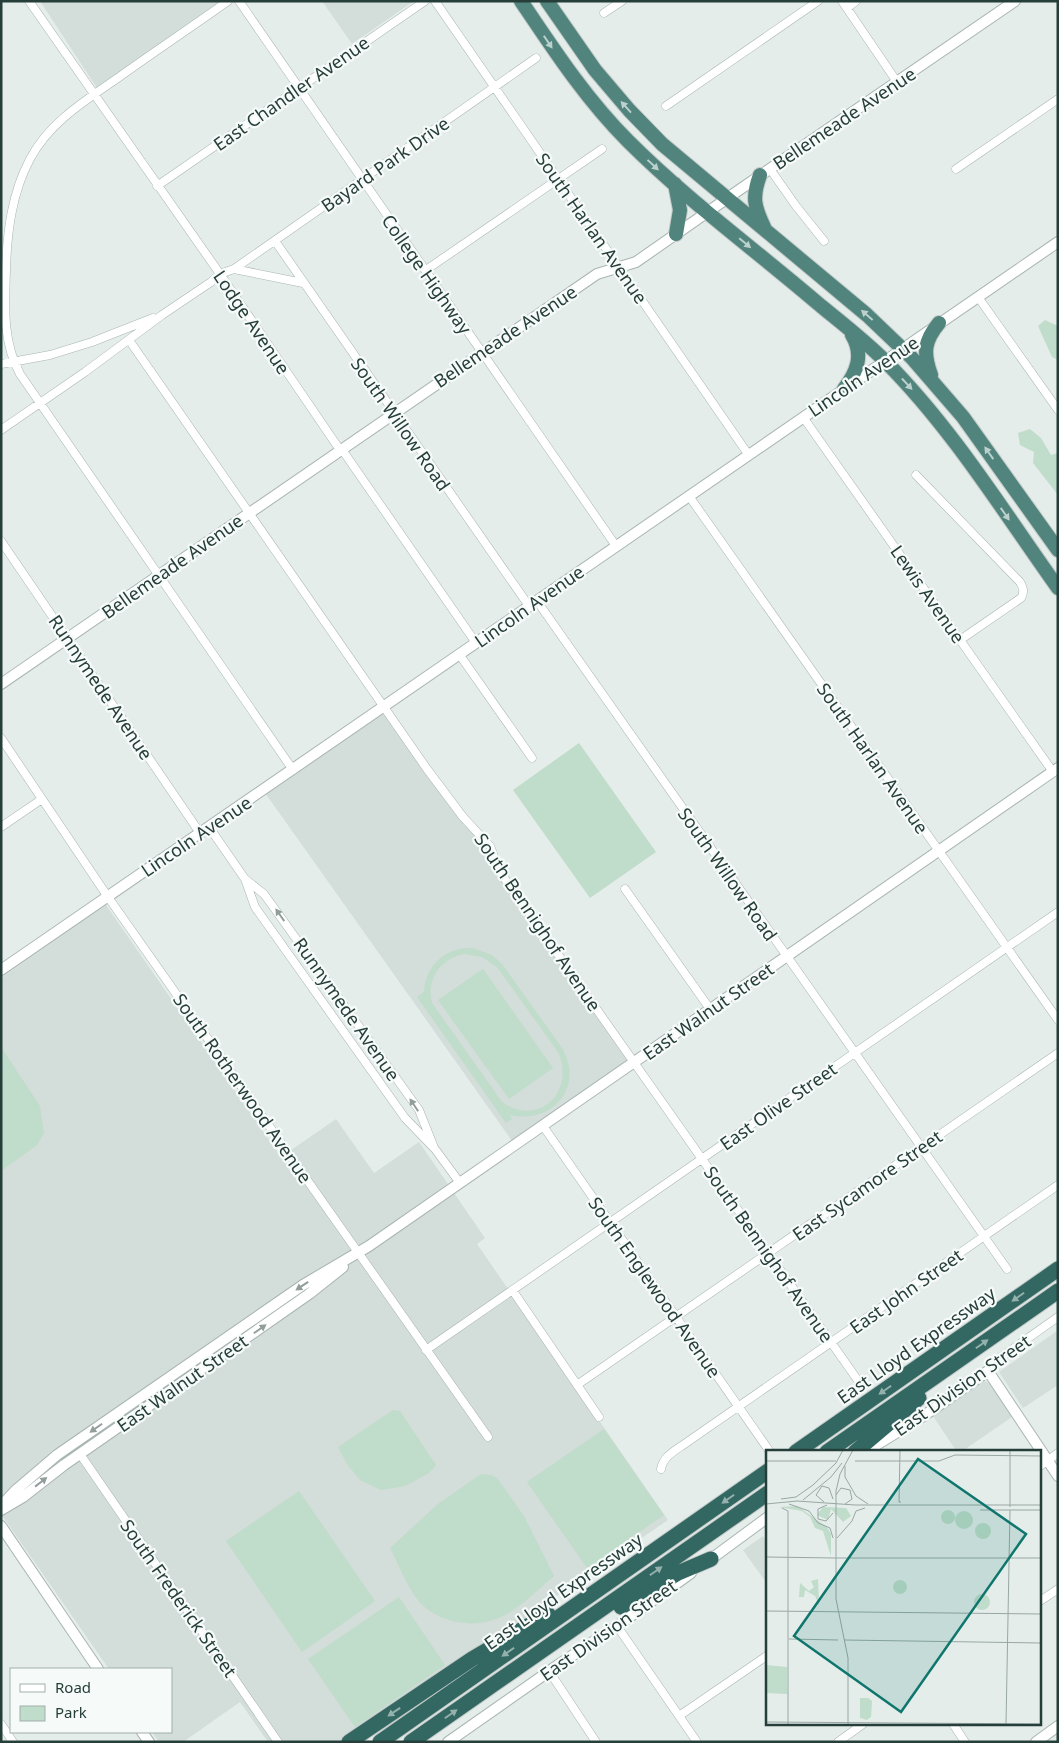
<svg xmlns="http://www.w3.org/2000/svg" width="1059" height="1743" font-family="'Noto Sans',sans-serif">
  <style>
    .built { fill: #d3ddd9 }
    .green { fill: #c0dcca; fill-rule: evenodd }
    .lines { fill: none; stroke-linecap: round; stroke-linejoin: round }
    .minor-casing { stroke: #a8b5b2; stroke-width: 9 }
    .tertiary-casing { stroke: #a8b5b2; stroke-width: 12 }
    .trunk-casing { stroke: #c2c9c8; stroke-width: 16 }
    .motorway-casing { stroke: #c2c9c8; stroke-width: 17 }
    .minor { stroke: #fff; stroke-width: 8 }
    .tertiary { stroke: #fff; stroke-width: 10 }
    .trunk { stroke: #50847c; stroke-width: 14 }
    .motorway { stroke: #336862; stroke-width: 15 }
    .oneway { fill: #bcd1cd }
    .oneway2 { fill: #929e9c }
    .oneway3 { fill: #94b1ad }
    .labels { text-anchor: middle; dominant-baseline: central; stroke-width: 4.5; stroke-linejoin: round; paint-order: stroke }
    .street-label { font-size: 18px; fill: #253e3a; stroke: #f6faf8 }
    .inset-road { fill: none; stroke: #98a7a4; stroke-width: 1 }
    .view { fill: #0f766e; fill-opacity: 0.15; stroke: #0f766e; stroke-width: 2.5 }
    .inset-edge { fill: none; stroke: #253e3a; stroke-width: 2.5 }
  </style>
  <rect width="100%" height="100%" fill="#e5edea"/>
  <path class="built" d="M40,1h182l-125,87z
    M322,1h92l-62,43z
    M384,706l251,356 -120,83 -252,-355z
    M106,905l175,252 55,-38 38,54 45,-31 66,96 -8,6 191,276 -325,222h-75l-28,-40 -57,40h-24l-7,-10h19v-63h-62l-108,-155v-536z
    M1058,1330v55l-35,23 -24,-36z
    M984,1381l5,2 23,34 -51,35h-4l-24,-36z
    M763,1536l5,7v42l-25,-35z"/>
  <path class="green" d="M1045,320l13,6v34l-6,-3 -14,-31z
    M1030,429l11,9 10,17 7,-2v42l-25,-32 1,-11 -14,-7 -2,-12z
    M579,743l77,109 -66,46 -77,-108z
    M473,948l19,7 10,9 60,84c23,39 -10,77 -52,67l2,4 -6,4 -89,-126 7,-5c2,-27 21,-45 49,-44zM464,954l18,3 15,10 61,85c18,40 -19,76 -56,50l-70,-99c-6,-24 8,-44 32,-49z
    M483,969l70,99 -44,31 -71,-99z
    M1,1047l39,59 4,27 -7,12 -36,26z
    M393,1410l7,1 36,54 -7,8 -24,13 -24,4 -21,-10 -13,-16 -9,-17z
    M604,1429l60,86 -77,53 -60,-86z
    M481,1474l10,1 6,3 27,38 30,60c-33,28 -55,56 -102,45 -13,-4 -27,-11 -35,-22 -11,-15 -18,-34 -27,-51l48,-44z
    M299,1491l76,110 -73,51 -76,-111z
    M399,1597l46,68 -90,62 -47,-68z"/>
  <g class="lines">
    <g class="minor-casing">
      <path id="minor" d="M29,1l191,273 120,176 3,1 133,192
        M228,1c-35,25 -71,49 -106,74 -34,24 -72,46 -92,84 -18,34 -23,72 -24,111 -1,35 -4,71 14,104l273,396
        M239,1l377,545
        M435,1l313,453
        M842,1l55,81
        M847,8l9,-7
        M604,13l18,-12
        M666,106l152,-105
        M770,169l26,37 28,35
        M956,169l102,-70
        M157,186l268,-185
        M275,241l254,365
        M234,269l302,-211
        M426,270l176,-121
        M978,297l80,113
        M129,340l298,429 36,48 27,29 10,26 359,510
        M1,364l49,-9 42,-13 61,-24
        M803,417l250,355
        M1,430l84,-58 77,-57 49,-33 9,-8 14,-5 69,14
        M916,475l104,107c3,5 5,10 1,16l-61,42
        M689,496l369,524
        M1,541l199,292
        M537,601l470,668
        M459,654l73,104
        M1,738l107,159 380,540
        M1,827l41,-28
        M209,827l36,52 10,28 150,211 30,31 25,34
        M245,879l19,15 155,216 14,35
        M625,889l85,120
        M543,1126l225,323
        M513,1291l86,126
        M426,1350l632,-438
        M988,1371l9,-11 61,-43
        M577,1385l481,-332
        M80,1454l198,288
        M1040,1466l18,-13
        M661,1469c2,-12 13,-18 22,-24l375,-260
        M1040,1601l18,-12
        M617,1626l80,116
        M549,1671l47,71
        M679,1716l89,-61
        M1,1724l12,18
        M953,1724l12,18
        M838,1742l25,-18"/>
    </g>
    <g class="tertiary-casing">
      <path id="tertiary" d="M1,684l596,-410 39,-12 106,-74 273,-187
        M1,970l1057,-728
        M865,1452l57,-35 66,-46 70,105
        M1,1506l15,-16 41,-35 246,-170 66,-39 689,-478
        M1,1510l22,-13 41,-32 245,-171 34,-27
        M1,1526l97,143
        M707,1562l61,-45
        M142,1732l7,10
        M448,1742l110,-77 59,-39 74,-53
        M1036,1742l22,-16"/>
    </g>
    <g class="trunk-casing">
      <path id="trunk" d="M521,1c33,49 65,98 107,140 60,60 129,110 193,165 22,18 44,35 64,55 67,67 118,150 173,227
        M547,1l48,69 34,40 33,34 205,171 45,43 51,59 95,133
        M760,175c-8,22 -6,31 4,52
        M675,184l5,26 -4,24
        M931,375c-8,-22 -7,-34 8,-52
        M844,389c13,-17 20,-34 8,-54"/>
    </g>
    <g class="motorway-casing">
      <path id="motorway" d="M796,1452l262,-183
        M827,1452l231,-161
        M855,1452l64,-54
        M621,1607l57,-34 33,-14
        M349,1742l123,-83 76,-45
        M380,1742l388,-271
        M411,1742l357,-249"/>
    </g>
    <use href="#minor" class="minor"/>
    <use href="#tertiary" class="tertiary"/>
    <use href="#trunk" class="trunk"/>
    <use href="#motorway" class="motorway"/>
  </g>
  <defs><path id="oneway-solid" d="M-6-.8H1V-3.2L6.5 0L1 3.2V.8H-6Z" transform="scale(1.25)"/></defs>
  <g class="oneway">
    <use href="#oneway-solid" transform="translate(548 42) rotate(56)"/>
    <use href="#oneway-solid" transform="translate(626 107) rotate(-132)"/>
    <use href="#oneway-solid" transform="translate(653 165) rotate(43)"/>
    <use href="#oneway-solid" transform="translate(745 243) rotate(40)"/>
    <use href="#oneway-solid" transform="translate(867 315) rotate(-139)"/>
    <use href="#oneway-solid" transform="translate(907 384) rotate(47)"/>
    <use href="#oneway-solid" transform="translate(989 453) rotate(-125)"/>
    <use href="#oneway-solid" transform="translate(1005 514) rotate(55)"/>
  </g>
  <g class="oneway2">
    <use href="#oneway-solid" transform="translate(280 915) rotate(-125)"/>
    <use href="#oneway-solid" transform="translate(414 1105) rotate(-124)"/>
    <use href="#oneway-solid" transform="translate(302 1286) rotate(146)"/>
    <use href="#oneway-solid" transform="translate(260 1329) rotate(-35)"/>
    <use href="#oneway-solid" transform="translate(96 1428) rotate(145)"/>
    <use href="#oneway-solid" transform="translate(41 1482) rotate(-38)"/>
  </g>
  <g class="oneway3">
    <use href="#oneway-solid" transform="translate(1018 1297) rotate(145)"/>
    <use href="#oneway-solid" transform="translate(982 1344) rotate(-35)"/>
    <use href="#oneway-solid" transform="translate(885 1390) rotate(145)"/>
    <use href="#oneway-solid" transform="translate(728 1499) rotate(145)"/>
    <use href="#oneway-solid" transform="translate(656 1571) rotate(-35)"/>
    <use href="#oneway-solid" transform="translate(508 1652) rotate(145)"/>
    <use href="#oneway-solid" transform="translate(394 1712) rotate(146)"/>
    <use href="#oneway-solid" transform="translate(451 1714) rotate(-35)"/>
  </g>
  <g class="labels">
    <g class="street-label">
      <text transform="translate(291 93) rotate(-35)">East Chandler Avenue</text>
      <text transform="translate(844 118) rotate(-34)">Bellemeade Avenue</text>
      <text transform="translate(385 164) rotate(-35)">Bayard Park Drive</text>
      <text transform="translate(592 228) rotate(55)">South Harlan Avenue</text>
      <text transform="translate(427 274) rotate(55)">College Highway</text>
      <text transform="translate(252 322) rotate(56)">Lodge Avenue</text>
      <text transform="translate(505 336) rotate(-34)">Bellemeade Avenue</text>
      <text transform="translate(863 376) rotate(-34)">Lincoln Avenue</text>
      <text transform="translate(401 424) rotate(55)">South Willow Road</text>
      <text transform="translate(172 566) rotate(-35)">Bellemeade Avenue</text>
      <text transform="translate(928 594) rotate(55)">Lewis Avenue</text>
      <text transform="translate(529 606) rotate(-35)">Lincoln Avenue</text>
      <text transform="translate(101 687) rotate(56)">Runnymede Avenue</text>
      <text transform="translate(873 758) rotate(55)">South Harlan Avenue</text>
      <text transform="translate(196 836) rotate(-34)">Lincoln Avenue</text>
      <text transform="translate(728 874) rotate(55)">South Willow Road</text>
      <text transform="translate(538 922) rotate(56)">South Bennighof Avenue</text>
      <text transform="translate(347 1009) rotate(55)">Runnymede Avenue</text>
      <text transform="translate(708 1011) rotate(-35)">East Walnut Street</text>
      <text transform="translate(243 1088) rotate(55)">South Rotherwood Avenue</text>
      <text transform="translate(778 1106) rotate(-35)">East Olive Street</text>
      <text transform="translate(867 1185) rotate(-35)">East Sycamore Street</text>
      <text transform="translate(769 1254) rotate(55)">South Bennighof Avenue</text>
      <text transform="translate(655 1287) rotate(55)">South Englewood Avenue</text>
      <text transform="translate(906 1291) rotate(-35)">East John Street</text>
      <text transform="translate(916 1345) rotate(-35)">East Lloyd Expressway</text>
      <text transform="translate(182 1383) rotate(-35)">East Walnut Street</text>
      <text transform="translate(962 1385) rotate(-35)">East Division Street</text>
      <text transform="translate(563 1591) rotate(-35)">East Lloyd Expressway</text>
      <text transform="translate(179 1598) rotate(55)">South Frederick Street</text>
      <text transform="translate(608 1630) rotate(-35)">East Division Street</text>
    </g>
  </g>
  <g transform="translate(766 1450)">
    <rect width="275" height="275" fill="#e5edea"/>
    <path d="M31,56l30,21 4,7v22l-8,-25 -8,-3 -5,-11 -8,-6 -23,-4zM57,57l23,1 5,8 -8,6 -12,-13 -3,11 -11,-5zM175 67a7 7 0 1 1 14 0a7 7 0 1 1-14 0ZM189 70a9 9 0 1 1 18 0a9 9 0 1 1-18 0ZM209 81a8 8 0 1 1 16 0a8 8 0 1 1-16 0ZM52,129l1,26 -4,-9 -10,-6 -1,7h-5l1,-14 9,8 5,-4 -3,-6zM127 137a7 7 0 1 1 14 0a7 7 0 1 1-14 0ZM208 152a8 8 0 1 1 16 0a8 8 0 1 1-16 0ZM0,215l21,2v27l-21,-1zM94,248h8l4,3 -1,16 -4,3 -7,-2z" fill="#c0dcca"/>
    <path class="inset-road" d="M134,0l-1,52h2M244,0v57M0,11h70M89,11h84l16,-6 86,1M79,16v11l11,19 12,8M70,45l5,-7 9,2 2,9 -7,5M15,49l15,-2 17,-12 23,-22 7,-13M37,50l28,-23 11,-14M58,52l-8,-7 6,-9 7,2 4,11M0,54l31,-3 58,4h186M23,54l20,7 9,12 12,5 3,10M61,55l-9,4v10l8,2 7,-8M16,58l6,3v214M214,60h61M71,88l15,-17 4,-10 9,-3M0,107l70,1M70,108h174M243,108h32M0,161l275,3M23,189l49,1M78,190l197,3M0,272l275,2M240,274l4,-214M82,275v-67l-12,-59v-108l4,-17 13,-24"/>
    <path class="view" d="M152,9l108,75 -125,178 -107,-76z"/>
    <rect width="275" height="275" class="inset-edge"/>
  </g>
  <rect width="1059" height="1743" fill="none" stroke="#253e3a" stroke-width="5"/>
  <rect x="10" y="1668" width="162" height="65" fill="#f6faf8" stroke="#a2afac"/>
  <rect x="20" y="1684" width="25" height="8" fill="#ffffff" stroke="#a2afac"/>
  <text x="55" y="1693" font-size="15" fill="#253e3a">Road</text>
  <rect x="20" y="1706" width="25" height="15" fill="#c0dcca" stroke="#a2afac"/>
  <text x="55" y="1718" font-size="15" fill="#253e3a">Park</text>
</svg>
